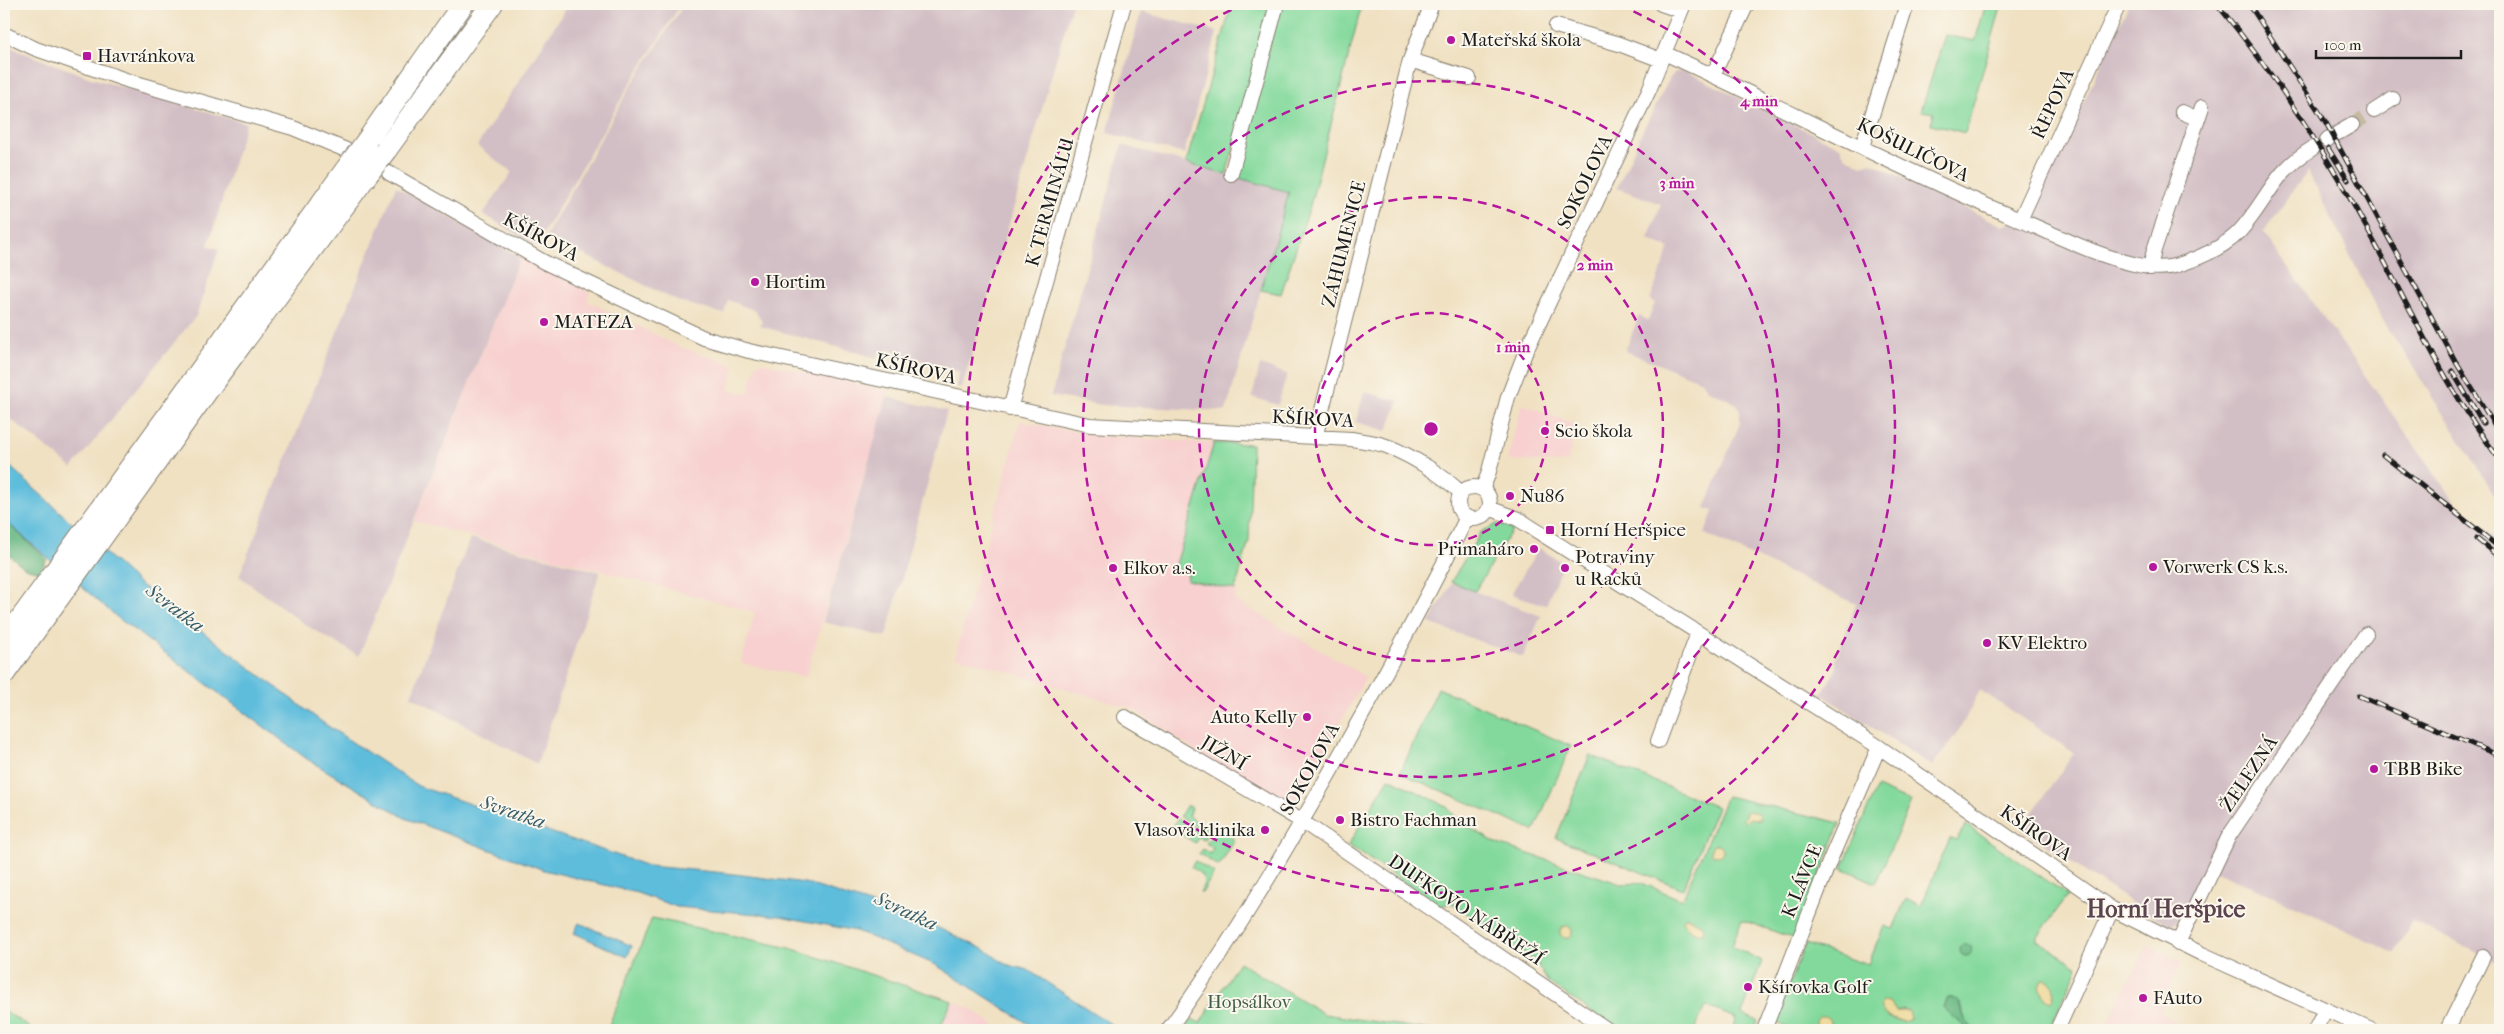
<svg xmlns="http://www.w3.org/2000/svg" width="2504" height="1034" font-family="'IM FELL French Canon',serif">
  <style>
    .built { fill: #f7d0cf }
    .industrial { fill: #d2bec5 }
    .green { fill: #83d99c; stroke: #507a5c; fill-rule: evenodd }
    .forest { fill: #6ab984; stroke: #436a50 }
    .sand { fill: #eeda9e; stroke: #857b5d }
    .water { fill: #5ebddc; stroke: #3d6c7c }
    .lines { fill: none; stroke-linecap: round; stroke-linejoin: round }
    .minor-tunnel { stroke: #c6baa1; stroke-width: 14; stroke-dasharray: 14 7; stroke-linecap: butt }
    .minor-casing { stroke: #867e6f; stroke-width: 16 }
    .highway-casing { stroke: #867e6f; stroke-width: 23 }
    .minor { stroke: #fff; stroke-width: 14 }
    .highway { stroke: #fff; stroke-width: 21 }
    .rail-casing { stroke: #1c1c1c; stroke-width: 5 }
    .rail { stroke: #fbf7ec; stroke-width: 3; stroke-dasharray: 9; stroke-linecap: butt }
    .highway-bridge-casing { stroke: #867e6f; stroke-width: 23; stroke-linecap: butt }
    .highway-bridge { stroke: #fff; stroke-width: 21 }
    .ring { fill: none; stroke: #b5179e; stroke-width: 2.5; stroke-dasharray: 9 6 }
    .poi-dot { fill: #b5179e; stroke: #fbf7ec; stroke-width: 2 }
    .labels { text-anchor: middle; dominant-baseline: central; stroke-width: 4; stroke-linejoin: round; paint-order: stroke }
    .poi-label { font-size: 19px; fill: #1c1c1c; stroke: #fbf7ec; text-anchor: start }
    .street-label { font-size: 19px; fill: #1c1c1c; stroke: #fbf7ec }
    .park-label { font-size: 19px; fill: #405e49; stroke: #fbf7ec }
    .water-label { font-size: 20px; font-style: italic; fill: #365c69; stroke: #fbf7ec }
    .district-label { font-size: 24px; font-weight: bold; fill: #5b444f; stroke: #fbf7ec }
    .centre { fill: #b5179e; stroke: #fbf7ec; stroke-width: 2.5 }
    .ring-label { font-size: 15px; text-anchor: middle; font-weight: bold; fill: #b5179e; stroke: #fbf7ec; stroke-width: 4; stroke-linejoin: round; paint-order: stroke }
  </style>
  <rect width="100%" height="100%" fill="#fbf7ec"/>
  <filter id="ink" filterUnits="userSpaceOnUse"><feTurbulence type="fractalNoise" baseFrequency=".02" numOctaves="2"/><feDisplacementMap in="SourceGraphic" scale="10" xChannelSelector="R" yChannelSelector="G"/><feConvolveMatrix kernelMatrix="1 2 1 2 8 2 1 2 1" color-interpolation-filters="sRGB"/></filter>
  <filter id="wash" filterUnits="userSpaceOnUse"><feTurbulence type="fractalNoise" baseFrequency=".0096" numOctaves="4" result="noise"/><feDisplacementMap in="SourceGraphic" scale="20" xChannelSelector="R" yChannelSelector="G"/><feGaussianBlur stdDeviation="1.12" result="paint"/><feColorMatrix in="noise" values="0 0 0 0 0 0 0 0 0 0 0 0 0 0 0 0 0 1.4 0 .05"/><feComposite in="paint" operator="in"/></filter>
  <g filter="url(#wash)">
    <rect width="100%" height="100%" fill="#f0e1c2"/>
    <path class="built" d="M520,257l70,35 -3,9 91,45 57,20 -7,24 20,4 8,-29 5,-3 128,29 -83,286 -65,-14 14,-51 -341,-91z
      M1522,404l55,21 -10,38 -60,-3z
      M1020,421l78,15 116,7 -39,124 13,8v5l49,11 -3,9 132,77 -62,110 -14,21 -78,-45 -78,-54 -179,-53z
      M2148,945l34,16 -22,51 23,14 -3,4h-77z
      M952,1001l19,8 30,21h-62z"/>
    <path class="industrial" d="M569,4h112l-54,85 -91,157 -53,-32 29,-42 -35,-26z
      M684,4h388l-110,384 -5,-1 2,-15 -72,-23 -2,6 -7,-2 -1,5 -117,-32 2,-4 -6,-11 -28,-11 -4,14 -47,-13 -131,-65 83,-147z
      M2129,4h371v499l-121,-189 -71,-143 -45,61 196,276 41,33v423l-88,-43 -18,32 -116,-55 -72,-30 -24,49 -11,8 -24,-12 -126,-84 53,-76 -94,-63 -19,37 -29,39 -111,-72 15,-24v-11l20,-55 -151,-70 8,-23 -8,-3 35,-85v-11l-3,-8 -30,-15 -5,-8 -77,-30 14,-35 9,4 7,-17 -5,-3 19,-52 -21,-9 13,-35 -44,-16 26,-58 27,-52 5,-6 10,-1 155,76 5,9 17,10 8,-4 133,64 29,-13z
      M1141,12l76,20 -33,122 -77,-21z
      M4,43l28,13 59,22 155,45 -38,123 11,3 -23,67 -124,152 -68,-54z
      M1122,145l167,47 -63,219 -124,-6 -51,-9z
      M396,186l124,71 -161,399 -53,-31 -67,-49z
      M1260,365l27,9 -9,31 -26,-8z
      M1364,392l35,9 -12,30 -31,-9z
      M887,397l60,14 -61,226 -63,-15z
      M470,538l130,34 -63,192 -126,-68z
      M1539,548l24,15 -17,42 -35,-11z
      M1452,583l89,33 -18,41 -94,-34z"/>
    <path class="green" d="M1232,4h41l-47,171 -40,-12z
      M1280,4h82l-52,202 -29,88 -20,-4 28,-98 -57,-16z
      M1986,4h16l-37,129 -34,-9 3,-11 -13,-2 24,-76 30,6z
      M1214,443l38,1 -3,97 -14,49 -48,-10 1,-5 -13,-8z
      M1497,524l9,2 6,4 -37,61 -24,-9 30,-50z
      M1438,688l133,58 -37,85 -134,-58z
      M1590,755l127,52 -34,82 -127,-51z
      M1389,778l57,28 15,17 37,21 123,40 21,-1 40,17 45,-104 113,27 -45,116 -53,-19 -10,26 30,15 -20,53 16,7 -4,9h-14l-7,-3 3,-9 -31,-12 -10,24h-77l-70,-48 -13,-21 -83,-58 -12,3 -92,-61z
      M1877,787l34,15 -35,81 -34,-15z
      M1187,805l5,3 -4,8 19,12 4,-5 3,1 -6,10 -28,-18z
      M1178,818l28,18 -2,4 -6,-3 -3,6 -23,-14z
      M1966,825l102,70 -32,44 42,28 -29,63h-74l-10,-10 -4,-16 -9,-6h-5l-4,9 25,23h-175l-16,-7 -1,-6 29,-73 63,21 16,-39 9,3 13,-31 15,8 29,-68 6,2zM1889,1002l7,9 8,-2 -1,13 -15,-5z
      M1222,832l13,8 -16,26 -20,-12 4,-5 7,5 3,-6 -7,-5 7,-9z
      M1195,861l19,12 -12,20 -2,-1c8,-13 2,-18 -9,-25z
      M652,918l138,30 162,53 -13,29h-332z
      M1239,962l85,52 106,16h-246l8,-11 8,4z
      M4,1010l29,20h-29z"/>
    <path class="forest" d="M4,520l43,39 -8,13 -14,-4 -21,-17z
      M1960 950a6 6 0 1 1 12 0a6 6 0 1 1-12 0Z
      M1947,998c15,0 13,9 17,19 2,6 7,9 11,13h-7l-25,-23z"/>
    <path class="sand" d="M1747,811l11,2 2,7 -10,-2 -5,4 -2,-2z
      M1711 850a6 6 0 1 1 12 0a6 6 0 1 1-12 0Z
      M1685,916l19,10 -1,7c-8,2 -17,-5 -21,-12z
      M1560 932a6 6 0 1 1 12 0a6 6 0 1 1-12 0Z
      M2043,979c11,1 13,13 8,22l-5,-1 -6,-14z
      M1883,1001l6,1 7,9h13l2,8 -8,3 -18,-7 -5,-9z
      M1816 1023a7 7 0 1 1 14 0a7 7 0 1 1-14 0Z"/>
    <path class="water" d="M4,461l134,122 184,139 96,64 230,80 78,7 79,10 123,40 59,28 18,13 23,6 92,60h-82l-102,-65 -80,-34 -76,-15 -103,-9 -40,-14 -93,-23 -139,-52 -98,-59 -189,-141 -114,-98z
      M579,923l53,23 -5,11 -53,-24z"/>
  </g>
  <g filter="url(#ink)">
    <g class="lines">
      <path class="minor-tunnel" d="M2352,125l22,-14"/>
      <g class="minor-casing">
        <path id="minor" d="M1661,4l20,7
          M1556,26l63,18 42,16
          M4,34l32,15 93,32 164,47 53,22
          M1664,53c119,54 235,116 356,167 39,16 80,38 123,46 14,3 28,2 41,-3 20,-7 40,-16 55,-31 29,-32 33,-59 74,-84
          M1410,60l59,18
          M1713,75l34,-71
          M2374,111l19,-12
          M2182,112l16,7
          M2338,133l14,-8
          M2327,140l2,-2
          M1862,147l45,-143
          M389,173l155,89 160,76 45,13 341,74 261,14c12,2 27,3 38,8 23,9 55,29 72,46
          M1231,174l46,-170
          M2020,220l99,-216
          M2150,268l4,-18 48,-143
          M1010,409l114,-405
          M1315,438l95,-378 22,-56
          M1458 503a16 16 0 1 1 32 0a16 16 0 1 1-32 0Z
          M1482,489l6,-14 20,-78 17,-44 124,-263 35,-86
          M1489,508l29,11 361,228 233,162 90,45 169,76
          M1125,717l178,105 305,208
          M1658,741l40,-108
          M2178,943l51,-107 137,-202
          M1168,1030c66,-91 123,-188 178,-286 42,-75 83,-150 121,-227
          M1764,1030l66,-170 49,-113
          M2057,1030l55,-121
          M2315,1030l10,-20
          M2447,1030l36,-73"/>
      </g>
      <g class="highway-casing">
        <path id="highway" d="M366,142l97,-138
          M386,150l106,-146
          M4,642l343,-474
          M4,674l216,-301 144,-194"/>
      </g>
      <use href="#minor" class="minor"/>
      <use href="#highway" class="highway"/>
      <g class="rail-casing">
        <path id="rail" d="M2217,4c56,69 107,145 149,223 43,79 80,162 134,233
          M2249,4l76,117 132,243 43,70
          M2328,148l20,32
          M2452,371l31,52
          M2383,455l117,93
          M2477,539l23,19
          M2359,696l141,60"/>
      </g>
      <use href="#rail" class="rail"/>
      <g class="highway-bridge-casing">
        <path id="highway-bridge" d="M347,168l19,-26
          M364,179l22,-29"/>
      </g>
      <use href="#highway-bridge" class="highway-bridge"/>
    </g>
  </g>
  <g class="ring">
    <circle cx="1431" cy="429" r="116"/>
    <circle cx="1431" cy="429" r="232"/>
    <circle cx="1431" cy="429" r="348"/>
    <path d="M1620 5A464 464 0 1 1 1242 5"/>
  </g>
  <g class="poi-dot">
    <circle cx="1451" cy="40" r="5"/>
    <rect x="82" y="51" width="10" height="10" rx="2.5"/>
    <circle cx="755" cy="282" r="5"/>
    <circle cx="544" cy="322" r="5"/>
    <circle cx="1545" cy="431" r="5"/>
    <circle cx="1510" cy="496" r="5"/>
    <rect x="1545" y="525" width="10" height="10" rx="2.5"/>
    <circle cx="1534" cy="549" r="5"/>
    <circle cx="2153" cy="567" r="5"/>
    <circle cx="1113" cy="568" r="5"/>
    <circle cx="1565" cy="568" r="5"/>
    <circle cx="1987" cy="643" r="5"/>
    <circle cx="1307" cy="717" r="5"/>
    <circle cx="2374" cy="769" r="5"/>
    <circle cx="1340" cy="820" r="5"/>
    <circle cx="1265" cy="830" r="5"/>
    <circle cx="1748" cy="987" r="5"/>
    <circle cx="2143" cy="998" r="5"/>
  </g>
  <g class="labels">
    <g class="poi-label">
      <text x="1461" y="40">Mateřská škola</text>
      <text x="97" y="56">Havránkova</text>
      <text x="765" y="282">Hortim</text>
      <text x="554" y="322">MATEZA</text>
      <text x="1555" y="431">Scio škola</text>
      <text x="1520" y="496">Nu86</text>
      <text x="1560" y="530">Horní Heršpice</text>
      <text x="1524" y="549" text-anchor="end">Primaháro</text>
      <text x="1575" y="557">Potraviny<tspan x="1575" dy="22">u Racků</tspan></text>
      <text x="2163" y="567">Vorwerk CS k.s.</text>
      <text x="1123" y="568">Elkov a.s.</text>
      <text x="1997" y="643">KV Elektro</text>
      <text x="1297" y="717" text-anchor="end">Auto Kelly</text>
      <text x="2384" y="769">TBB Bike</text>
      <text x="1350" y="820">Bistro Fachman</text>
      <text x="1255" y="830" text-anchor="end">Vlasová klinika</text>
      <text x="1758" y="987">Kšírovka Golf</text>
      <text x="2153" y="998">FAuto</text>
    </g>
    <g class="street-label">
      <text transform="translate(2053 104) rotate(-65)">ŘEPOVA</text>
      <text transform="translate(1913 150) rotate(26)">KOŠULIČOVA</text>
      <text transform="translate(1585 182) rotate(-64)">SOKOLOVA</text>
      <text transform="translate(1050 202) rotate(-74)">K TERMINÁLU</text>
      <text transform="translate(541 237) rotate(28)">KŠÍROVA</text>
      <text transform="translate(1344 244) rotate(-76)">ZÁHUMENICE</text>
      <text transform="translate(916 369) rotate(13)">KŠÍROVA</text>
      <text transform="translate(1313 419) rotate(3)">KŠÍROVA</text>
      <text transform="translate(1224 753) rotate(31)">JIŽNÍ</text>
      <text transform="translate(1310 769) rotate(-61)">SOKOLOVA</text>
      <text transform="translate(2249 774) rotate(-56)">ŽELEZNÁ</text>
      <text transform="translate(2036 833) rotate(35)">KŠÍROVA</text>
      <text transform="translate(1802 881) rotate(-68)">K LÁVCE</text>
      <text transform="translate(1466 910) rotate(34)">DUFKOVO NÁBŘEŽÍ</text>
    </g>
    <g class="park-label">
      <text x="1249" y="1002">Hopsálkov</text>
    </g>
    <g class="water-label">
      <text transform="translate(175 608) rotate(37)">Svratka</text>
      <text transform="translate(513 812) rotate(19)">Svratka</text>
      <text transform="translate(906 911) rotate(25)">Svratka</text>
    </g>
    <g class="district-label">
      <text x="2166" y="909">Horní Heršpice</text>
    </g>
  </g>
  <circle cx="1431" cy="429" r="8" class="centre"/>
  <g class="ring-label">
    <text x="1759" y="106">4 min</text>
    <text x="1677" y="188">3 min</text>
    <text x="1595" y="270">2 min</text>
    <text x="1513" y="352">1 min</text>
  </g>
  <rect width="2504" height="1034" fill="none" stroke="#fbf7ec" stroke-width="20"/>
  <path d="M2316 50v8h145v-8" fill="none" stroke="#1c1c1c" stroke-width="2.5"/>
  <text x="2324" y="50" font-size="15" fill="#1c1c1c" stroke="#fbf7ec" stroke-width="4" paint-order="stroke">100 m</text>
</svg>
